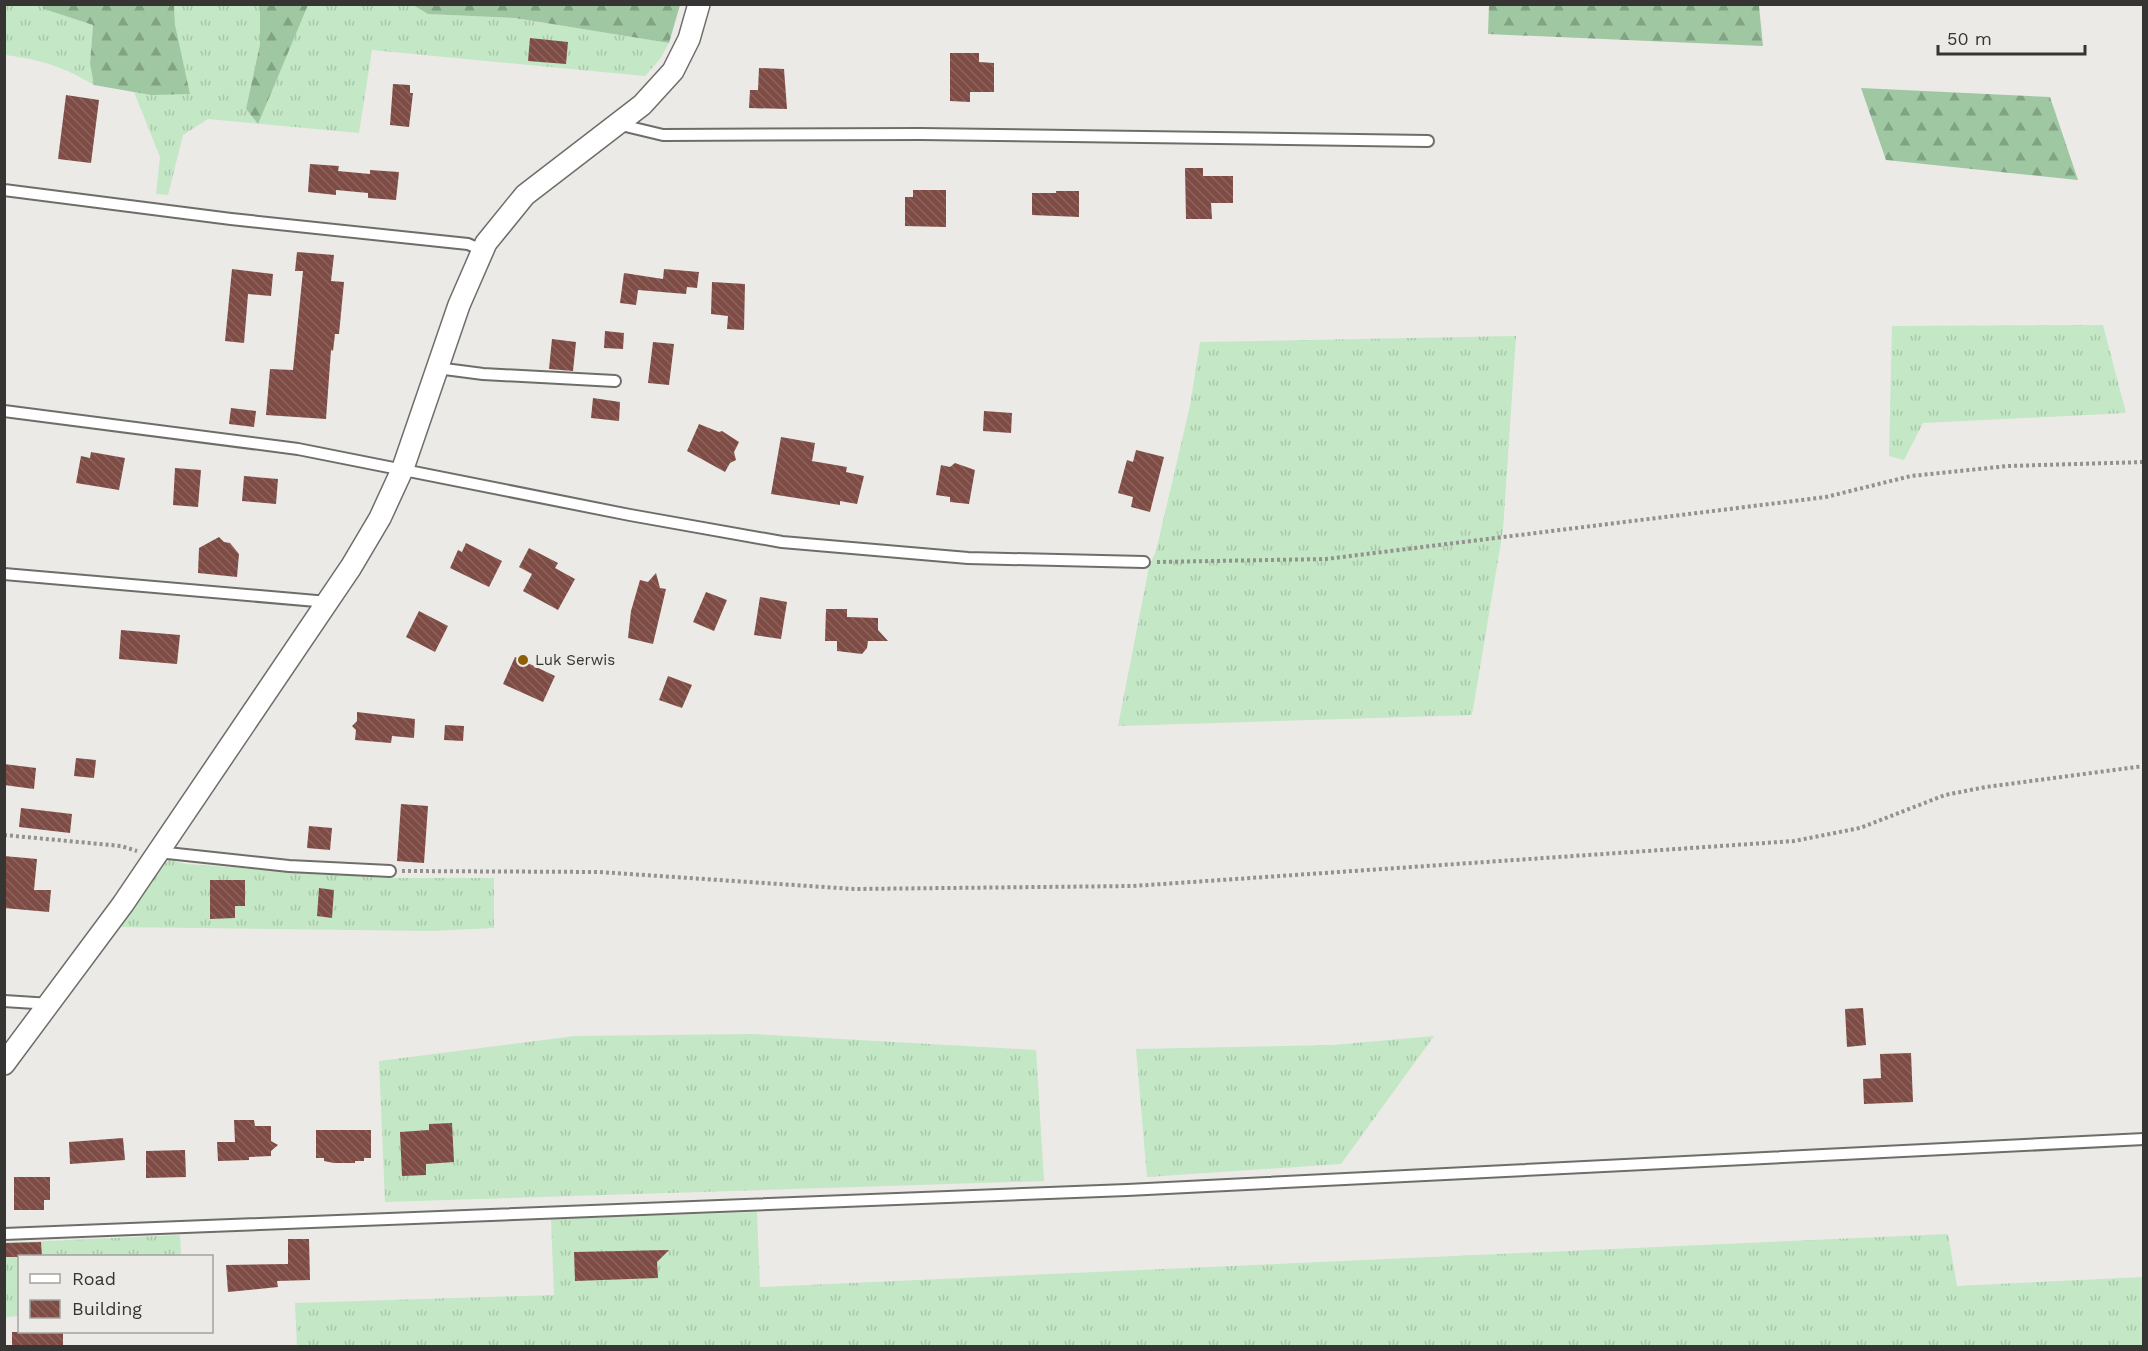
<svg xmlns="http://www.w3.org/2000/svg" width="2148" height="1351" font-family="'Work Sans',sans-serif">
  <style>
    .grass { fill: url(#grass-tufts) }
    .forest { fill: url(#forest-firs) }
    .building { fill: url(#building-back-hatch) }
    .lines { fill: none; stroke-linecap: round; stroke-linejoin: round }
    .service-casing { stroke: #6e6d69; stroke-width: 14 }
    .minor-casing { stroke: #6e6d69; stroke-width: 24 }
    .path { stroke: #93928f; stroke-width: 4; stroke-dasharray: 3 3; stroke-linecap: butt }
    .service { stroke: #fff; stroke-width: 10 }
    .minor { stroke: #fff; stroke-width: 21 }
    .poi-dot { fill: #8d5e05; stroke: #ebeae6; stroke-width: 2 }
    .labels { text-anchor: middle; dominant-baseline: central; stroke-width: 6; stroke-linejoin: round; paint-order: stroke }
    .poi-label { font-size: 15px; fill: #363534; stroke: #ebeae6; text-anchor: start }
  </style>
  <defs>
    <pattern id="grass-tufts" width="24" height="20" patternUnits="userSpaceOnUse" patternTransform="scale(1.5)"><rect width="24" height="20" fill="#c4e7c5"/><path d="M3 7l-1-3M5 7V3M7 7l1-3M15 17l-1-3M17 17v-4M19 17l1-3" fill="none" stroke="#a9c7aa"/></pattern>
    <pattern id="forest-firs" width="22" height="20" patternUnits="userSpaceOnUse" patternTransform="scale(1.5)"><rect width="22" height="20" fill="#9fc7a1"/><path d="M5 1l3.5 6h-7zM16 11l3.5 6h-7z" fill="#82a284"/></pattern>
    <pattern id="building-back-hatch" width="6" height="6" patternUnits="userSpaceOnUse" patternTransform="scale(1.5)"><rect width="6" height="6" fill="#7e4c45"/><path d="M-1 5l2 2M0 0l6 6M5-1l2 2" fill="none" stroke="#8c645e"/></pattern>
  </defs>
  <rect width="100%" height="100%" fill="#ebeae6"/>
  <path class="grass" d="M5,5h37l2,4 49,16 -3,39 4,21c-29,-18 -56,-26 -89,-30z
    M174,5h86v39l-14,65 11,14 51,-118h105l15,9 87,4 154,25 -9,16 -15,17 -273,-26 -13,83 -151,-14 -25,16 -15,60 -12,-1 4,-37 -26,-65 17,3 24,-70z
    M2103,325l23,88 -203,10 -19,37 -15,-4 3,-130z
    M1516,336l-13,194 -31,185 -354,11 31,-159 7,-16 34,-145 10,-64z
    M165,859l21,5 200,14h108v50l-61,3 -316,-4z
    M754,1034l282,16 8,131 -659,21 -6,-141 196,-25z
    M1434,1036l-93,128 -194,13 -11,-128 197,-4z
    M757,1212l3,75 1188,-53 9,52 186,-9 1,69h-1847l-2,-43 259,-8 -3,-76z
    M180,1235l1,21h-161l-1,60 -14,1v-74z"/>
  <path class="forest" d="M1739,4l20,2 4,40 -275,-12 1,-29z
    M42,5h132l1,20 15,69 -39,1 -57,-10 -4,-21 3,-39 -49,-16z
    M260,5h48l-50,119 -12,-15 14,-65z
    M413,5l267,-1v1l-11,38 -154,-25 -87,-4z
    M1861,88l189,9 28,83 -192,-20z"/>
  <path class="building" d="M530,38l38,4 -2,22 -38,-3z
    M950,53h29v9l15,1v29h-24v10l-20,-1z
    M759,68l25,1 3,40 -38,-1 1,-18h8z
    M393,84l17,1v8h3l-4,34 -19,-2z
    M66,95l33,5 -8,63 -33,-4z
    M310,164l29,2 -1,5 32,3v-4l29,2 -3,28 -28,-2v-5l-32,-3v5l-28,-3z
    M1185,168h18v8h30v27h-22l1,16h-26z
    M913,190h33v37l-41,-1v-29h8z
    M1056,191h23v26l-47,-2v-22h24z
    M297,252l37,3 -3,26 13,1 -5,52h-4l-2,17 -2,-1 -5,69 -60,-4 4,-46 23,1 10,-99h-8z
    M232,269l41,5 -2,22 -23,-2 -4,49 -19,-2z
    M664,269l35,3 -2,16 -10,-1 -1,7 -48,-4 -2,15 -16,-2 4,-30 39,6z
    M712,282l33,2 -1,46 -17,-1 1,-13 -17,-2z
    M605,331l19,2 -1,16 -19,-1z
    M552,339l24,3 -3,29 -24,-2z
    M653,342l21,2 -5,41 -21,-2z
    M593,398l27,4 -1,19 -28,-3z
    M231,408l25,3 -2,16 -25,-3z
    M984,411l28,2 -1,20 -28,-2z
    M699,424l20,8 3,-1 17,11 -5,10 2,8 -6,3 -5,9 -38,-21z
    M781,437l34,6 -3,18 35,6 -1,5 18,4 -7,28 -17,-3v4l-69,-11z
    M1136,450l28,7 -14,55 -19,-5 2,-10 -15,-4 9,-33 6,2z
    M91,452l34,6 -6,32 -43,-7 5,-27 9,2z
    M955,463l20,7 -6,34 -19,-2v-5l-14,-2 5,-30 9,2z
    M175,468l26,2 -3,37 -25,-2z
    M244,476l34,3 -2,25 -34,-3z
    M219,537l5,5 6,1 9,11 -2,23 -39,-4 1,-25z
    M466,543l36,18 -13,26 -39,-19 8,-18 4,2z
    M529,548l29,15 -3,5 20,11 -17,31 -35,-19 9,-17 -13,-7z
    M656,573l4,15 6,1 -13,55 -25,-6 3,-27 9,-31 8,2z
    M706,592l21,8 -13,31 -21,-9z
    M760,597l27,5 -6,37 -27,-4z
    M826,609h21v8l31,1v12l10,11h-20l-1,7 -5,6 -25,-3v-10h-12z
    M419,611l29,15 -13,26 -29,-15z
    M121,630l59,5 -3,29 -58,-5z
    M515,657l40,19 -12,26 -40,-18z
    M668,676l24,9 -10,23 -23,-8z
    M357,712l58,7 -1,19 -22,-2 -1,7 -36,-3 1,-10 -4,-4 5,-5z
    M445,725l19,1 -1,15 -19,-1z
    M76,758l20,2 -2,18 -20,-2z
    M4,764l32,4 -2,21 -30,-4z
    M401,804l27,2 -4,57 -27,-2z
    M21,808l51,6 -2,19 -51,-6z
    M309,826l23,2 -2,22 -23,-2z
    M4,856l33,3 -3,31h17l-2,22 -45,-4z
    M210,880h35v26h-10v12l-25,1z
    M319,888l15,2 -2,28 -15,-2z
    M1863,1008l3,37 -19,2 -2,-38z
    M1911,1053l2,49 -49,2 -1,-25 18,-1 -1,-24z
    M234,1120h20l1,6h16v15l7,4 -7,6v5l-22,1v3l-31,1 -1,-19h18z
    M452,1123l2,39 -28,2v11l-24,1 -2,-44 29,-2v-6z
    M316,1130h55v28h-7v3h-9v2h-21l-10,-2v-3h-8z
    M123,1138l2,22 -55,4 -1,-22z
    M185,1150l1,27 -40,1v-27z
    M14,1177h36v23h-6v10h-30z
    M288,1239h21l1,41 -33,1 1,6 -50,5 -2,-27 62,-1z
    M41,1242l1,15h-38v-14z
    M669,1250l-12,12 1,16 -83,3 -1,-29z
    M12,1332h51v15h-51z"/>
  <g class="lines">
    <g class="service-casing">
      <path id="service" d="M617,124l46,11 257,-1 508,7
        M4,190l227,29 237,25 14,6
        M437,368l46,6 132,7
        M4,411l294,38 332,66 152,27 186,16 176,4
        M4,574l324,28
        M158,852l131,14 101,5
        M4,1001l47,3
        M4,1234l1123,-44 1017,-51"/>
    </g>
    <g class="minor-casing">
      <path id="minor" d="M4,1064l119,-160 228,-337 29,-49 23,-50 56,-163 27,-62 39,-48 117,-90 31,-34 16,-32 10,-35"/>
    </g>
    <path class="path" d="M1157,562l169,-3 500,-62 85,-21 97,-10 136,-4
      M4,835l117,11 16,5
      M402,871l197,1 255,17 279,-3 661,-45 66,-13 85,-33 41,-8 158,-21"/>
    <use href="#service" class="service"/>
    <use href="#minor" class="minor"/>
  </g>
  <circle class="poi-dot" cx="523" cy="660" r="6"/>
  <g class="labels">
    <g class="poi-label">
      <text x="535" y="660">Luk Serwis</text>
    </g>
  </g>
  <rect width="2148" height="1351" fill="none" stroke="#363534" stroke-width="12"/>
  <rect x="18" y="1255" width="195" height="78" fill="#ebeae6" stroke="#a3a29f" stroke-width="1.5"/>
  <rect x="30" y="1274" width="30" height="9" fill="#ffffff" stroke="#a3a29f" stroke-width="1.5"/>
  <text x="72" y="1285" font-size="18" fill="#363534">Road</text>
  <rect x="30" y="1300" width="30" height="18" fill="url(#building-back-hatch)" stroke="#a3a29f" stroke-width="1.5"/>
  <text x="72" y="1315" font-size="18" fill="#363534">Building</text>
  <path d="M1938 45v9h147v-9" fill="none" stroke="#363534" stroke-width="3"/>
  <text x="1947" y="45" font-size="18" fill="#363534" stroke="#ebeae6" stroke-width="4.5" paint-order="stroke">50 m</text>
</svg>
